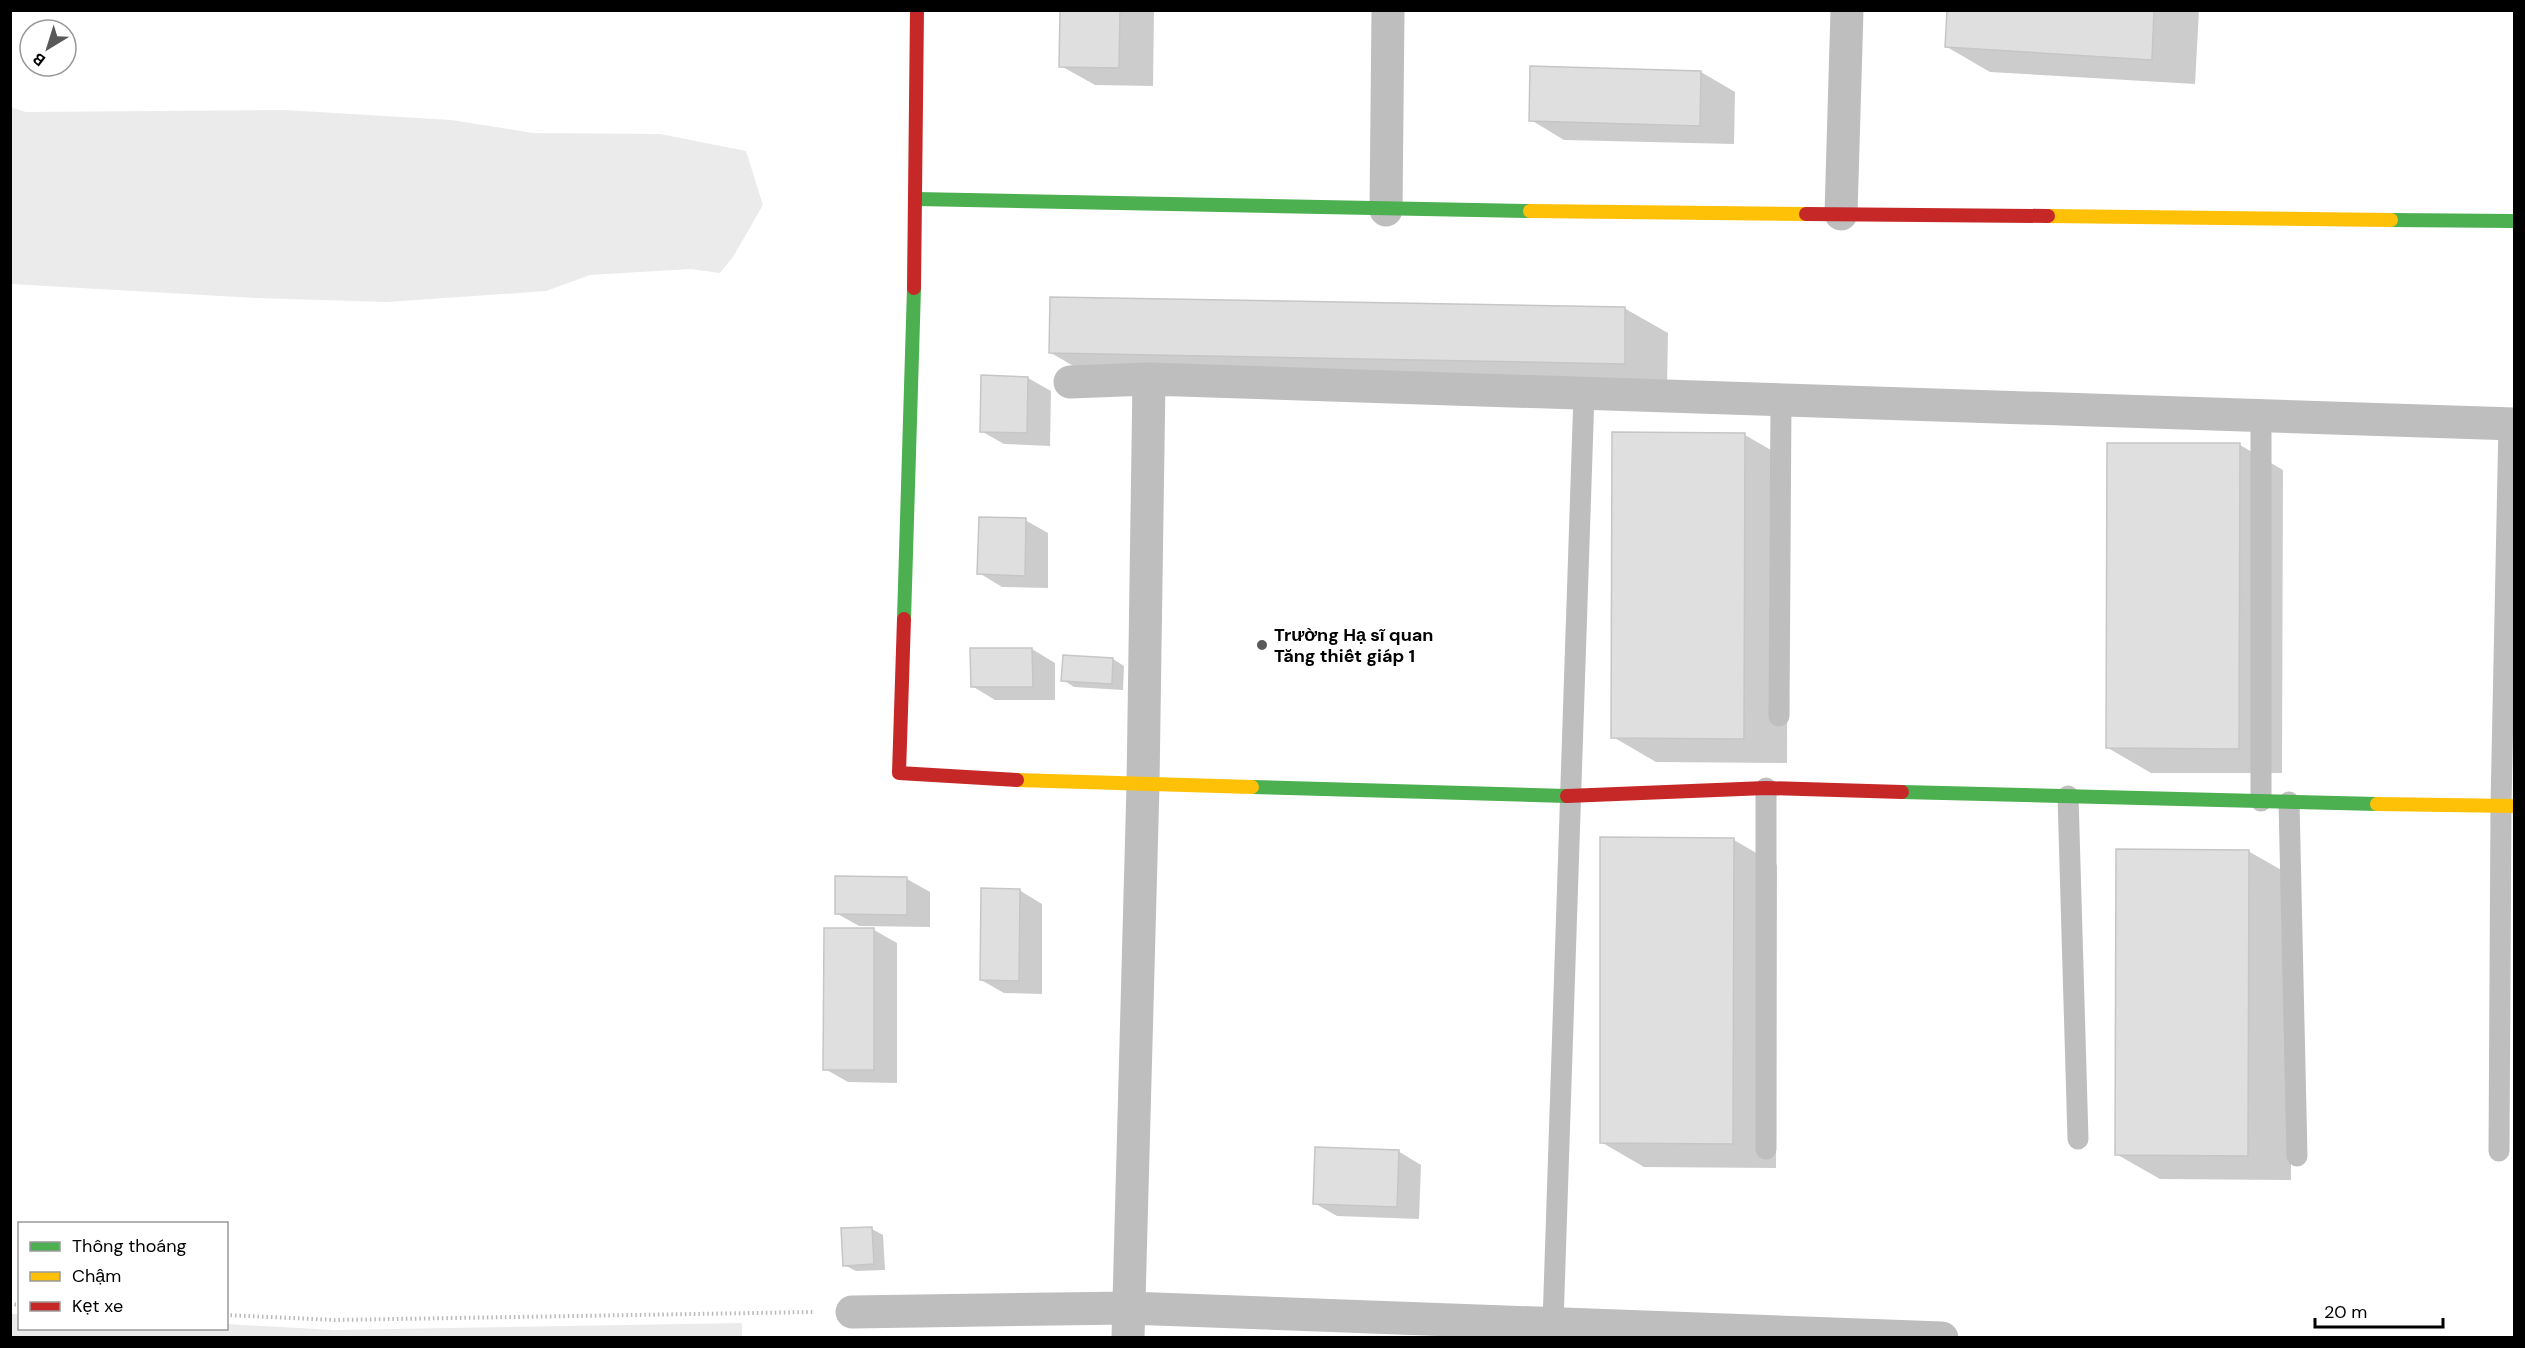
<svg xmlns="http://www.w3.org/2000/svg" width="2525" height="1348" font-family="'DM Sans',sans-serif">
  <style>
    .green { fill: #ebebeb }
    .shadow { fill: #0003 }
    .building { fill: #dfdfdf; stroke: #c6c6c6; stroke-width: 1.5 }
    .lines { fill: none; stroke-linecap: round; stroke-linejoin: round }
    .path { stroke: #b9b9b9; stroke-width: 4; stroke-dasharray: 1.5 3; stroke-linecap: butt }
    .lane { stroke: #bebebe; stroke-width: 21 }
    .street { stroke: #bebebe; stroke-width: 33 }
    .fast { stroke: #4caf50; stroke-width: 14 }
    .slow { stroke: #ffc107; stroke-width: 14 }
    .jam { stroke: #c62828; stroke-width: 14 }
    .poi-dot { fill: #595959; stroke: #fff; stroke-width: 2 }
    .labels { text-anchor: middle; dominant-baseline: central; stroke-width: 5; stroke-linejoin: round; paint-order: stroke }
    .poi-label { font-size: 18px; font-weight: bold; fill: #000; stroke: #fff; text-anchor: start }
  </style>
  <rect width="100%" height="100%" fill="#fff"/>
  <path class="green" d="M10,107l16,5 259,-2 166,10 82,13 127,1 86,17 17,54 -30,52 -13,16 -29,-4 -101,6 -44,16 -159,11 -131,-4 -245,-14z
    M10,1314h9l1,14h206l1,-4 107,6 408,-7v14l-731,1z"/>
  <path class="shadow" d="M1062,10h92l-1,76 -58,-1 -34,-19z
    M1949,10h250l-4,74 -205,-12 -43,-25z
    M1701,72l34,20 -1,52 -170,-4 -33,-20z
    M1624,308l44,25 -1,55 -573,-10 -43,-25z
    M1028,378l23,13 -1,55 -46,-2 -23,-13z
    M1745,435l43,25 -1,303 -131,-1 -43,-25z
    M2240,445l43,25 -1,303h-131l-43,-25z
    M1025,520l23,13v55l-46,-1 -23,-14z
    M972,649h60l23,14v37h-60l-23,-14z
    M1113,659l11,7 -1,24 -49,-3 -11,-7z
    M1734,840l43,25 -1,303 -132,-1 -43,-25z
    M2248,851l44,25 -1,304 -131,-1 -44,-25z
    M907,879l23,13v35l-71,-1 -23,-13z
    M1019,890l23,14v90l-38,-1 -23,-13z
    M874,930l23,13v140l-49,-1 -23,-13z
    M1398,1151l23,14 -2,54 -82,-3 -23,-13z
    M872,1229l11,6 2,35 -29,1 -12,-6z"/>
  <path class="building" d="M1060,10h60l-1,58 -60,-1z
    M1947,10h207l-2,50 -207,-13z
    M1530,66l171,5 -1,55 -171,-5z
    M1050,297l575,10v57l-576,-11z
    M981,375l47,2 -1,56 -47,-1z
    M1612,432l133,1 -1,306 -133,-1z
    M2107,443h133l-1,306 -133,-1z
    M979,517l47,1 -1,58 -48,-2z
    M970,648h62l1,39h-62z
    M1063,655l50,3 -1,26 -51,-3z
    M1600,837l134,1 -1,306 -133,-1z
    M2116,849l133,1 -1,306 -133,-1z
    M835,876l72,1v38l-72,-1z
    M981,888l39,1 -1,92 -39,-1z
    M824,928h50v142h-51z
    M1315,1147l84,3 -2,57 -84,-3z
    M872,1227l2,37 -31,2 -2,-38z"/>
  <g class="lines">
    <path class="path" d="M10,1304l10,1
      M226,1315l109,5 480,-8"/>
    <path class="lane" d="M1779,716l2,-316
      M2068,796l10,343
      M2261,801v-385
      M2289,802l8,354
      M1766,1149v-361
      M2499,1151l2,-346 8,-381
      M1553,1323l31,-929"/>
    <path class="street" d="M1386,210l2,-200
      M1841,214l6,-204
      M1070,382l79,-3 1365,45
      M852,1312l276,-4 814,30
      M1128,1338l15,-553 6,-406"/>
    <path class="fast" d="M916,199l614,12
      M2391,220l123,1
      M904,619l10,-331
      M1252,787l315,9
      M1902,792l475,12"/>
    <path class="slow" d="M1530,211l276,3
      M2048,216l343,4
      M1017,780l235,7
      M2377,804l137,2"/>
    <path class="jam" d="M1806,214l242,2
      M914,288l3,-278
      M904,619l-5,154 118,7
      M1567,796l199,-8 136,4"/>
  </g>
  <circle class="poi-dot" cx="1262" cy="645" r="6"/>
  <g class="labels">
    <g class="poi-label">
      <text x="1274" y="635">Trường Hạ sĩ quan<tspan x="1274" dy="21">Tăng thiết giáp 1</tspan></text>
    </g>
  </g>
  <rect width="2525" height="1348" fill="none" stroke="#000000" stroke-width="24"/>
  <rect x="18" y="1222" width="210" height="108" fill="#ffffff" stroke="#999999" stroke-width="1.5"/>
  <rect x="30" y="1242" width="30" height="9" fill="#4caf50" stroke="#999999" stroke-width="1.5"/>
  <text x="72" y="1252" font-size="18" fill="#000000">Thông thoáng</text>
  <rect x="30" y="1272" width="30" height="9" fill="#ffc107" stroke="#999999" stroke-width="1.5"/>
  <text x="72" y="1282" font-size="18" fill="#000000">Chậm</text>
  <rect x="30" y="1302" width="30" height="9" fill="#c62828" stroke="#999999" stroke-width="1.5"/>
  <text x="72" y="1312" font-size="18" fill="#000000">Kẹt xe</text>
  <g transform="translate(48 48) rotate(218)"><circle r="28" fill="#ffffff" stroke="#999999" stroke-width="1.5"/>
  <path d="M0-4.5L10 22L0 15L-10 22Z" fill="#595959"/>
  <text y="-9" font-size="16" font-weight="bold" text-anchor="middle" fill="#000000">B</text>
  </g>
  <path d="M2315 1318v9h128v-9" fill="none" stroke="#000000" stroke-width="3"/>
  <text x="2324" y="1318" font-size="18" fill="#000000" stroke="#ffffff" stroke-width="4.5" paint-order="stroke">20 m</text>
</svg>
